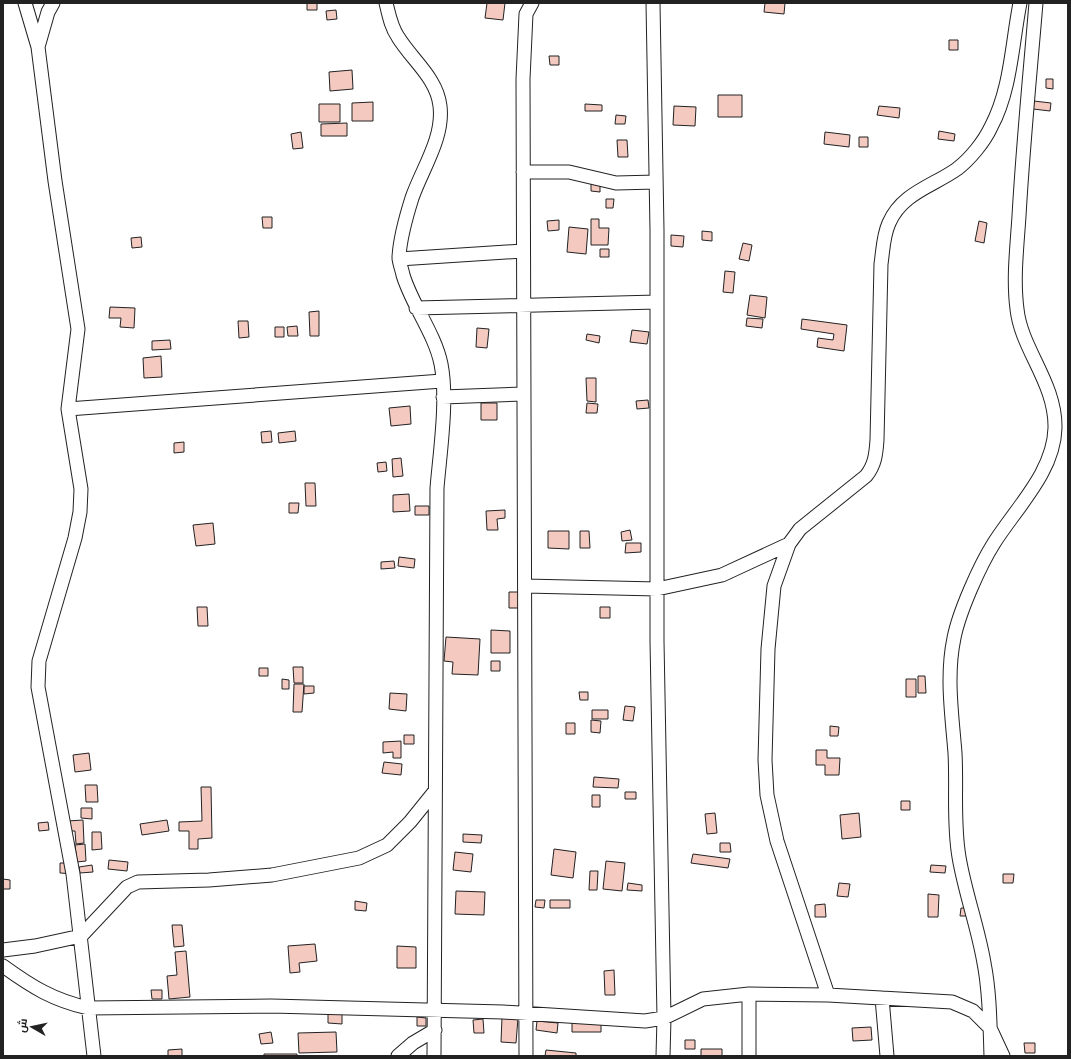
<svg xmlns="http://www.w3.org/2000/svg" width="1071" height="1059" font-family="'IBM Plex Sans',Cairo,sans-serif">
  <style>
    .building { fill: #f3c9c0; stroke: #222 }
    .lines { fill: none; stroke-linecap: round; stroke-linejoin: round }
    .street-casing { stroke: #222; stroke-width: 15 }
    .street { stroke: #fff; stroke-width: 13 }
  </style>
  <rect width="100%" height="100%" fill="#fff"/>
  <path class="building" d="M307,3h10v7h-10z
    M487,3h18l-2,17 -18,-2z
    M765,3h20l-1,11 -20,-2z
    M336,10l1,9 -10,1 -1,-9z
    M949,40h9v10h-9z
    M549,56h10v9h-9z
    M352,70l1,19 -23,2 -1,-19z
    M1046,79h7v10l-7,-1z
    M718,95h24v22h-24z
    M1034,101l17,2 -1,8 -17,-2z
    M373,102v19h-21v-18z
    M319,104h21v18h-21z
    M585,104l17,1v6h-17z
    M674,106l22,1 -1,19 -22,-1z
    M879,106l21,2 -1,10 -22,-3z
    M616,115l10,1 -1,8h-10z
    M347,123v13h-26v-12z
    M939,131l16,3 -1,7 -16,-2z
    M301,132l2,16 -10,1 -2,-15z
    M825,132l25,3 -1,12 -25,-3z
    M859,137h9v10h-9z
    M617,140h10l1,17h-10z
    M591,180l9,1v11l-9,-1z
    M606,199h8l-1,9h-7z
    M262,217h10v11h-9z
    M591,219h8v9h10l-1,17h-17z
    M559,220v10l-11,1 -1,-10z
    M979,221l8,2 -3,20 -9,-2z
    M569,227l19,2 -2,25 -19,-2z
    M702,231l10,1v9l-10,-1z
    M671,235l13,1 -1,11 -12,-1z
    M141,237l1,10 -10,1 -1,-10z
    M743,243l9,2 -3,16 -10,-2z
    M600,249h9v8h-9z
    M725,271l10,1 -2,21 -10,-1z
    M750,295l17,2 -2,21 -18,-3z
    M110,307l25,1 -1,20 -14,-1 1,-9h-12z
    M319,311v25h-9l-1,-24z
    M747,318l16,1 -1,9 -16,-2z
    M802,319l45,6 -3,26 -27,-4 1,-9 15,2 1,-6 -33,-5z
    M238,321h10l1,16 -10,1z
    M297,326l1,10h-10l-1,-9z
    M275,327h9v10h-9z
    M477,328l12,1 -2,19 -11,-1z
    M632,330l17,2 -2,12 -17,-2z
    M587,334l13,2 -1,7 -13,-3z
    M170,340l1,9 -19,1v-9z
    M161,356l1,21 -18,1 -1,-20z
    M586,378h10v24l-9,-1z
    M648,400l1,8 -12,1 -1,-8z
    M481,403h16v17h-16z
    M587,403l11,1 -1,9h-11z
    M410,406l1,18 -20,2 -2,-18z
    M271,431l1,11 -10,1 -1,-11z
    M295,431l1,10 -17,2 -1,-10z
    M184,442v10l-10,1v-10z
    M401,458l2,18 -10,1 -1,-18z
    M386,462l1,9 -9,1 -1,-9z
    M305,483h10l1,23h-10z
    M409,494l1,17 -17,1v-17z
    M289,503h10l-1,10h-9z
    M415,506h14v9h-14z
    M505,510v8l-8,1 1,11h-11l-1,-19z
    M213,523l2,21 -19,2 -3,-21z
    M630,530l2,10 -10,1 -1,-9z
    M548,531h21v18l-21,-1z
    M580,531h9l1,17h-10z
    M626,543h15v9l-16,1z
    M399,557l16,2 -1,9 -16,-2z
    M394,561l1,7 -14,1v-7z
    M509,592h11v16h-11z
    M197,607h10l1,19h-10z
    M600,607h10v11h-10z
    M491,630l19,1v22h-19z
    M446,637l34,2 -2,36 -26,-1 1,-12 -9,-1z
    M491,661h9v10h-9z
    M293,667h10v16h-9z
    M259,668h9v8h-9z
    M918,676h7l1,17h-8z
    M282,679l7,1v9h-7z
    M906,679h10v18h-10z
    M294,684h10l-2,28h-9z
    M304,686h10v7l-10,1z
    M579,692h9v8h-8z
    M390,693l17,1 -1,17 -17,-2z
    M625,706l10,1 -2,14 -10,-1z
    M592,710h16v9h-16z
    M591,720l10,1 -1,12 -9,-1z
    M566,723h9v11h-9z
    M830,726l9,1 -1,9h-8z
    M404,735h10v9h-10z
    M401,741v17h-8v-6l-10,1v-11z
    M816,750h11v8h13l-1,17h-14v-10h-9z
    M89,753l2,17 -16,2 -2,-17z
    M384,762l18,2 -1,11 -19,-2z
    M594,777l25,2 -1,9 -25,-1z
    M85,785h12l1,17h-12z
    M201,787h10l1,51 -14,1v10h-9v-18h-10v-9l23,-1z
    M625,792h11v7h-11z
    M592,795h8v12h-8z
    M901,801h9v9h-9z
    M81,808h11v11l-11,-1z
    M715,813l2,20 -10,1 -2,-20z
    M859,813l2,24 -19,2 -2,-24z
    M83,820l1,23 -8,1 -1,-13h-7v-10z
    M167,820l2,11 -27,4 -2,-11z
    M48,822l1,8 -10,1 -1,-8z
    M92,832h9l1,17 -10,1z
    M463,834l19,1 -1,8 -18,-1z
    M720,843h10l1,9h-11z
    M85,844l1,17 -9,1 -2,-17z
    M554,849l22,3 -3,26 -22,-3z
    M455,852l18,2 -2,18 -18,-2z
    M693,854l37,5 -2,9 -37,-5z
    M109,860l19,2 -1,9 -19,-2z
    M606,861l19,2 -3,28 -19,-2z
    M60,863h16v11l-16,-1z
    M92,865l1,7 -13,1 -1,-6z
    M931,865l15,1 -1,7 -15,-1z
    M590,871h8l-1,19h-8z
    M1003,874h11l-1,9h-10z
    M3,879l7,1v9h-7z
    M628,883l14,2v6l-15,-1z
    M839,883l11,1 -2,13 -11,-1z
    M456,891l29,1 -1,23 -29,-1z
    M928,894l11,1 -1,22h-10z
    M536,900h9l-1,8 -9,-1z
    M550,900h20v8h-20z
    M355,901l12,2 -1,8 -11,-1z
    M825,904l1,13h-11v-12z
    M961,908h8v8h-9z
    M172,925h10l2,21 -10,1z
    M315,944l2,17 -18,2 1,9 -10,1 -2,-27z
    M397,946l19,1v21h-19z
    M186,951l4,46 -21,2 -2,-23 10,-1 -2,-23z
    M614,970l1,25h-10l-1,-24z
    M151,990h11v9h-10z
    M328,1012h14v12l-14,-1z
    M417,1017l9,1v8h-9z
    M502,1017l16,1 -2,25 -15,-1z
    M483,1019l1,14h-10l-1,-13z
    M537,1021l21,2 -1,10 -21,-3z
    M572,1022h29v10h-29z
    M871,1027l1,13 -19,1 -1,-13z
    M271,1032l2,11 -12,1 -2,-10z
    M336,1032l1,20 -38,1 -1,-20z
    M685,1040h10v9h-10z
    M1024,1043h11v10h-10z
    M182,1049v7h-14v-6z
    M701,1049h21v7h-21z
    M546,1050l30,3v3h-31z
    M264,1054h33v2h-33z"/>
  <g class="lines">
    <g class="street-casing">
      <path id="street" d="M25,3l13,44 17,134 23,148 -10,80 13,80 -1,23 -5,26 -36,123 -1,26 35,187 21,182
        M386,3c3,12 5,24 12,34 14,23 39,41 42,69 4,32 -18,63 -28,92 -6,19 -12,40 -13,59 0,6 3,12 4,18 9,30 32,59 38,89 7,35 -1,88 -4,124l-3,568
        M653,3l4,227v411l7,377 -1,38
        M38,47l10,-35 5,-9
        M523,172h46l47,11 40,-1
        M399,259l124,-8
        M416,308l241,-6
        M443,397l80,-3
        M68,409l374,-28
        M525,586l132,3 65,-14 67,-31
        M3,950l32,-4 46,-10 46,-49 11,-5 71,-2 63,-5 87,-17 28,-13 23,-23 25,-31
        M3,966c29,21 50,34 85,42l183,-2 232,6 142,9 19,-3 39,-19 46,-5 79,1 124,7 21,9 17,17 13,28
        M749,994v62
        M828,995l-51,-154 -10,-46 -2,-35 3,-111 6,-63 15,-42 11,-15 66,-53c9,-11 10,-22 11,-36l4,-176c2,-13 2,-28 8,-41 13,-30 44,-37 68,-54 13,-10 27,-27 34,-42 20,-37 21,-84 29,-124
        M882,998l5,58
        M398,1056l15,-13 22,-13
        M526,1056l-3,-977 3,-65 6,-11
        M991,1056c-1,-30 -1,-63 -7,-93 -6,-36 -19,-70 -25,-106 -6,-35 -2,-69 -4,-104 -3,-38 -9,-77 -1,-115 5,-26 26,-73 40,-95 22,-35 60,-71 61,-115 1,-45 -34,-79 -38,-119 -4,-30 0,-62 2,-93 4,-71 11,-142 17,-213"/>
    </g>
    <use href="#street" class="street"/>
  </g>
  <rect width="1071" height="1059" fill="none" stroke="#222222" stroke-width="8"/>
  <g transform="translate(32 1027) rotate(279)" stroke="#ffffff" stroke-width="3" paint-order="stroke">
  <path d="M0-3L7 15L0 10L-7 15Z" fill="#222222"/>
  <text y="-6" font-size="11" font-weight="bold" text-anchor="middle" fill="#222222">ش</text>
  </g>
</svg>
